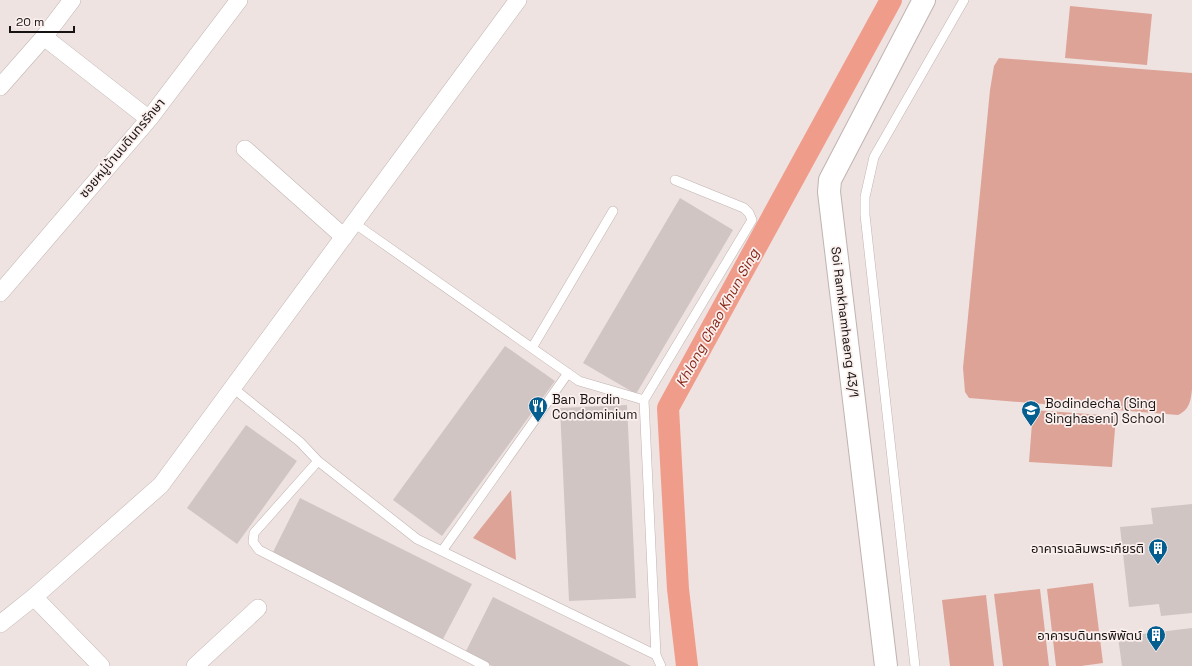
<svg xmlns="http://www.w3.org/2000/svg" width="1192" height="666" font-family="'Space Grotesk','Noto Sans Thai',sans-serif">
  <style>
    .green { fill: #dda397 }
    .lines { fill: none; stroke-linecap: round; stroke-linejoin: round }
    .canal { stroke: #f09c8b; stroke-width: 22 }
    .building { fill: #d0c5c3 }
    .lane-casing { stroke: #bfb4b2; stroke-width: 10 }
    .street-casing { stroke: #bfb4b2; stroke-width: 18 }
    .secondary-casing { stroke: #bfb4b2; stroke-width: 24 }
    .lane { stroke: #fff; stroke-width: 9 }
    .street { stroke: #fff; stroke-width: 17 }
    .secondary { stroke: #fff; stroke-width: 22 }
    .labels { text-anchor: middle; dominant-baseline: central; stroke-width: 3.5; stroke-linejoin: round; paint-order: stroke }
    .street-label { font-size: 13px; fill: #161312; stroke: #fbf0ee }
    .poi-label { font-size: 13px; fill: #161312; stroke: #fbf0ee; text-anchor: start }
    .water-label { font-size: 14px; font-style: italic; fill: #882617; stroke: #fbf0ee }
  </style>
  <rect width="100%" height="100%" fill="#eee3e1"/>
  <path class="green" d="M1070,6l82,8 -5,51 -82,-7z
    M999,58l193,15v316c-1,10 -2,21 -14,26l-209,-17 -4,-6 -2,-24 27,-278 4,-24z
    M1033,410l83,6 -4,51 -83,-5z
    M511,490l5,70 -43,-22z
    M1093,583l10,80 -22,3h-25l-9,-77z
    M1040,589l9,77h-46l-9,-72z
    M986,595l8,71h-44l-8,-66z"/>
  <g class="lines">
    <path class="canal" d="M687,666l-9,-77 -10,-181 223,-408"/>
  </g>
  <path class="building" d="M680,198l53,32 -97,164 -53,-31z
    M505,346l50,35 -113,155 -49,-36z
    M627,405l9,193 -67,3 -9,-193z
    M246,425l51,36 -60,83 -50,-36z
    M300,498l172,86 -30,57 -171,-85z
    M1192,504v109l-31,3 -2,-12 -30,3 -9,-80 33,-3 -2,-16z
    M493,597l138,69h-139l-27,-13z
    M1192,628v38h-70l-4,-29z"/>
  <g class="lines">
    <g class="lane-casing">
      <path id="lane" d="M354,223l225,158 65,19
        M532,348l81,-137
        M233,388l67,54 18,19 99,78 239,116 5,11
        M318,461l-64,72 -1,9 6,8 226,116
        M442,551l126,-178
        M656,655l-12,-255 108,-180 -3,-7 -5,-5 -69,-28
        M915,666l-50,-451v-18l9,-40 90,-157"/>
    </g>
    <g class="street-casing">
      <path id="street" d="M44,37l105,82
        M0,87l44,-50 28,-37
        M245,149l99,88
        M0,293l149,-174 90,-119
        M34,597l67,69
        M0,624l34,-27 127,-112 357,-485
        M195,666l63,-58"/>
    </g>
    <g class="secondary-casing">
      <path id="secondary" d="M886,666l-57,-474 1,-12 94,-180"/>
    </g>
    <use href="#lane" class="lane"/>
    <use href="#street" class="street"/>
    <use href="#secondary" class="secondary"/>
  </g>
  <defs>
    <g id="restaurant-pin" transform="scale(1)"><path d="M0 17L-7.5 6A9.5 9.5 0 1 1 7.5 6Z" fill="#045f90" stroke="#fbf0ee"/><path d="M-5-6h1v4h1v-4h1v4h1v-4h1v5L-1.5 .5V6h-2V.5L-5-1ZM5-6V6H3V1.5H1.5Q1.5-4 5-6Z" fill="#fff"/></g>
    <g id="school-pin" transform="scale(1)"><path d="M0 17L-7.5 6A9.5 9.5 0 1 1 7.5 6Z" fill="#045f90" stroke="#fbf0ee"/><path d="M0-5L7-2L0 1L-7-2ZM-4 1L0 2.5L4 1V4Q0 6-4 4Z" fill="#fff"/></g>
    <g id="building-pin" transform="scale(1)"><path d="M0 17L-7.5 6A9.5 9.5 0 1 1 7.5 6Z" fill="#045f90" stroke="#fbf0ee"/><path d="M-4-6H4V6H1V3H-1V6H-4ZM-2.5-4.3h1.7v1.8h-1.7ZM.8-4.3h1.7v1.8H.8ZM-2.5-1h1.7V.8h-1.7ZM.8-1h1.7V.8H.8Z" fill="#fff"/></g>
  </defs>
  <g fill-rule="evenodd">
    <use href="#restaurant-pin" x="538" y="406"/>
    <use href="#school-pin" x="1031" y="410"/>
    <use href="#building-pin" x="1158" y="548"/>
    <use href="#building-pin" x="1156" y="635"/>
  </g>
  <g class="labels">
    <g class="street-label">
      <text transform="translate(122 148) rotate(-50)">ซอยหมู่บ้านบดินทรรักษา</text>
      <text transform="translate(845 322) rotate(83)">Soi Ramkhamhaeng 43/1</text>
    </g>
    <g class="poi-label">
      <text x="552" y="399">Ban Bordin<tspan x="552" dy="15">Condominium</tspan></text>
      <text x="1045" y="403">Bodindecha (Sing<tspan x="1045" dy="15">Singhaseni) School</tspan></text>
      <text x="1144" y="548" text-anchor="end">อาคารเฉลิมพระเกียรติ</text>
      <text x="1142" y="635" text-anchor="end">อาคารบดินทรพิพัตน์</text>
    </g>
    <g class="water-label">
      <text transform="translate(717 318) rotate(-61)">Khlong Chao Khun Sing</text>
    </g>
  </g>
  <path d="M10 26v6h64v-6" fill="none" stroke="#161312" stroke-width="2"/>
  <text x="16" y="26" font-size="12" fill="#161312" stroke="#fbf0ee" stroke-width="3" paint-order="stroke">20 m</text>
</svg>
